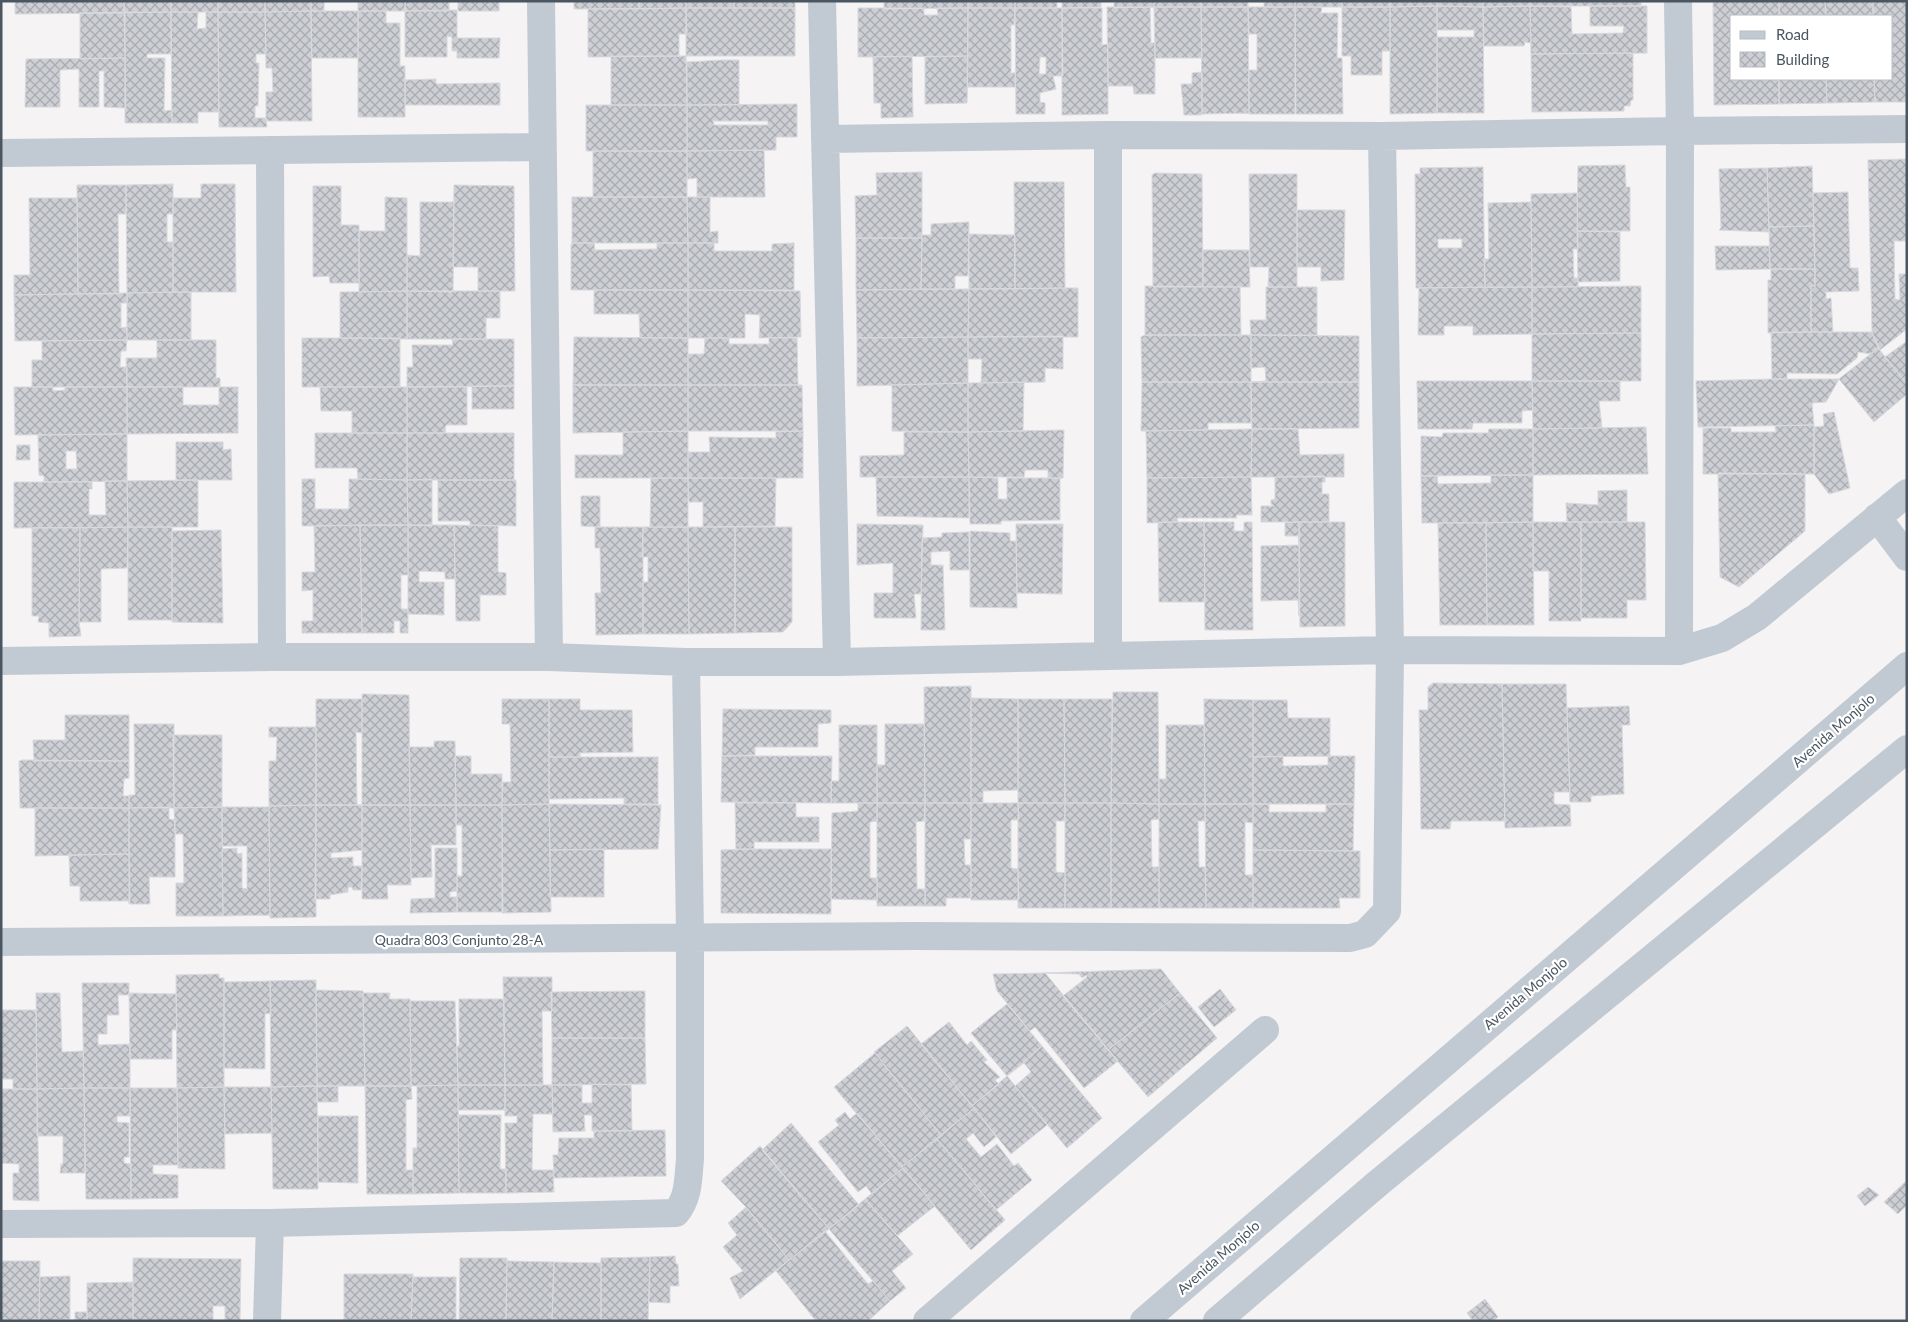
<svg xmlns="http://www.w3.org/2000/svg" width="1908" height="1322" font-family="Lato,sans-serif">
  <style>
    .building { fill: url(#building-cross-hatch); stroke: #d7d9de; fill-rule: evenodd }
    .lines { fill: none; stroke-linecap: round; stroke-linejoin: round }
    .minor { stroke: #c1cad2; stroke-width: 28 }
    .tertiary { stroke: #c1cad2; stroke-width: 28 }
    .labels { text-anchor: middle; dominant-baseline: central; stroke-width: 4.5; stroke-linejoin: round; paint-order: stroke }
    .street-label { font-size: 14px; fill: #4a5661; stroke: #fff }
  </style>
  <defs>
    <pattern id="building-cross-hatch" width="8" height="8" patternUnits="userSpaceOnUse" patternTransform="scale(1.25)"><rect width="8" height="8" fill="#cdcfd5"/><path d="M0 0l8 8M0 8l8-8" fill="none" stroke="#a8abb0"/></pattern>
  </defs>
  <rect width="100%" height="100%" fill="#f5f3f3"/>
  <path class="building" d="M15,1h109v12l-109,1z
    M124,1h47v11l-47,1z
    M171,1h47v11h-47z
    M218,1h47v11h-47z
    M265,1h46v10l-46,1z
    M311,1h13v10h-13z
    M358,1h47v10h-47z
    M405,1h44v10h-43z
    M458,1h41v10h-41z
    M574,1h65v8h-65z
    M639,1h47v7l-47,1z
    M686,1h48v7h-48z
    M734,1h61v7h-61z
    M884,1h84v7l-84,1z
    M968,1h47v7h-47z
    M1015,1h42v7h-42z
    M1062,1h39v6l-39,1z
    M1114,1h40v6l-40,1z
    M1154,1h47v6h-47z
    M1201,1h47v6h-47z
    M1248,1h47v6h-31v-5z
    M1295,1h47v6h-47z
    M1342,1h48v6h-48z
    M1390,1h47v5l-47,1z
    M1437,1h46v6l-46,-1z
    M1483,1h47v5l-47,1z
    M1530,1h111v5h-111z
    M1713,1h66v15h-47v63h47v25l-65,1z
    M1779,1h46l1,15h-47z
    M1825,1h48v15h-47z
    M1873,1h34v101h-32l-1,-23h18v-63h-19z
    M1437,6v107l-47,1v-107z
    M1437,6l46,1 1,106h-47v-76h37v-7h-37z
    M1530,6l41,1 1,27 51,-1 1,-7h-34v-20h57v47l-116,1z
    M1530,6l1,37 -6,-1 -1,4h-40l-1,-39z
    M1107,7h43l1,36h4v51h-21l-1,-8h-25z
    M1154,7h47l1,51h-47z
    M1201,7h47l1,106 -47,1z
    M1248,7h47v107h-46v-44h8v-36h-8z
    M1295,7h27l-1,6h17l-1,45h5l1,56h-47z
    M1342,7h48v44h-8v24h-31v-19h-9z
    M686,8h109v48h-109z
    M686,8l1,26h-8v22l-91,1v-48z
    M858,8h66v7h14l-1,-7h31v48l-110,1z
    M968,8h47l-1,17h-3v48h4v14h-48z
    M1015,8h47l1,68h-10l3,13 -16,4v9l5,1v11h-29zM1040,57h6v17h-7z
    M1062,8h40v37l6,-1v70l-46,1z
    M457,10v28h43l-1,20h-42v-7h-5v-14l-5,-1v21h-42v-46z
    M311,11l1,110h-46v-29h7l-1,-24h-6l-1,-56z
    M311,11h47v47h-46z
    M358,11h28v12h14v43h5v51h-47z
    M124,12l1,46 -45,1v-46z
    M125,12h46v42h-24v4h18l-1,53 8,-1v13h-47z
    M171,12h27l-1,17 9,-1v-16h12l1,100h-21v11h-26z
    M218,12h47l1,42h-10v9h3l-1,43h-3v12h11l1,9h-48z
    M1633,53v47h-2l-1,6h-6v5l-92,1 -1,-58z
    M611,56h75l1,49h-76z
    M912,56l1,61 -32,1v-15h-7l-1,-46z
    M968,56l-1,47 -42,1v-47z
    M125,58l1,50 -22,-1v-36h-5v36h-20v-38l-19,1v37h-35l1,-48z
    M723,60h16v45h-52v-43z
    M1202,72v43h-18l-3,-31h11v-11z
    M436,79v5l64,-1v22h-95v-25z
    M1779,79h47l1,24 -48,1z
    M1826,79h48l1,23 -48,1z
    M797,104v33h-21v13l-89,1v-46zM713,121h55v4h-54z
    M586,105h101v46h-101z
    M764,150l1,47h-68v-19l-10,1v-28z
    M593,151h94v46h-94z
    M1907,159v82h-13l1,58 5,1 -1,-26h8v55l-27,21 -8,-18 -4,-172z
    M1625,165l1,22h4v44h-53l1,-65z
    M1812,166l2,60 -45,1 -2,-59z
    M1483,167l2,120 -69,1 -1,-114h5v-6zM1438,239h24v9h-24z
    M1767,168l2,64 -50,-2 2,-2 -2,-59z
    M922,172v66h-66l-1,-42 22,-1 -1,-22z
    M1155,173l47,1 1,113h-50l-1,-112z
    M1249,174h48v113h-29l1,-20h-19z
    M1014,182h50l1,106 -50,1z
    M173,184v30h-6v28h6v50l-46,1 -1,-108z
    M201,184h34l1,108h-63v-94h28z
    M77,185h49v29h-8l1,80h-41z
    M454,185l60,1 1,105h-37v-24h-25z
    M313,186h28v39h18v58h-29l-1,-7 -16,1z
    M1848,192l2,76h8l1,23 -33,1v7l5,-1 2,34h-22v-46h4l-2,-93z
    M1577,193l1,56h-5l1,29h4v9h-46l-1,-93z
    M385,197l22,1v93l-48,1v-61h26z
    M572,197h115l1,46h-116z
    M687,197h23v35l8,-1v12h-30z
    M29,198h48l1,96 -64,1v-20h16z
    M420,202h34l-1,90 -46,-1v-36l13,1z
    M1531,202l1,85h-47l-1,-28h5l-1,-56z
    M1297,210h48l-1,70 -23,1v-14h-24z
    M969,222l-1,54h-13v13h-34l1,-54h9v-11z
    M1814,226l1,43h-45l-1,-42z
    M1577,231l43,1v49l-42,1z
    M969,234l46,1v54h-46z
    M856,238h66l-1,51 -65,1z
    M574,243h20l1,7 62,-1v-6h31v47h-117v-46z
    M688,243h26v8h58v-7l22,-1v47h-106z
    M1715,246h54l1,23 -54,1z
    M1203,250h46l1,37h-47z
    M1771,269h44v17h-4v46l-43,1v-53h3z
    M1145,286l95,1 1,48h-96z
    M1641,286v47l-109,1v-47z
    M1266,287h51v48h-66l-1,-15h16z
    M1532,287v47l-59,1v-9h-29v9h-26l1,-47z
    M1065,288h13v49h-110l1,-48z
    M969,289l-1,48 -111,1 -1,-48z
    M594,290h94v48h-48l-1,-24h-45z
    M688,290l112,1 1,46 -42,1 1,-23 -15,-1v24h-57z
    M407,291h93v27h-14v21h-79z
    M407,291v48l-67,-1v-46z
    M191,292v48h-64v-47z
    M127,293v10h-6v25l5,-1 1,13 -112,1 -1,-46z
    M1771,332h101l6,16 -7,6 -13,-2 -1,6 -20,16 -50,-1v6h-15z
    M1641,333v48h-109v-47z
    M1145,335h106v47h-109l-1,-45z
    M1251,335l108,1v46h-108l15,-1 -1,-14 -14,1z
    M1063,336v33l-18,-1v14l-64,1 1,-24h-14v-22z
    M574,337l114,1v47h-115z
    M968,337v46l-111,3v-48z
    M302,338h98v49h-98z
    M705,338h24v6h40v-6h28l1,47h-110v-31h16z
    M452,339h62v47l-107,1v-20h6l-1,-22h41z
    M127,340l-1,11h-5l-1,16h7v20h-95v-27h10v-19z
    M157,340h59v38h4v9h-93l-1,-29h31z
    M1907,341v43l-22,-27z
    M1878,348l29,36v10l-33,28 -35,-43z
    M1772,379h67l-13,23 -14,1 2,22 -116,2 -2,-46z
    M1417,381h115l1,29 -11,1v12h-49l-1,6h-54z
    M1532,381h88v20h-21l3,27 -69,1z
    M1024,382l-1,49 -55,1v-49z
    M1142,382h109v41h-43v7l-67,1z
    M1251,382h108v46l-107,1z
    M968,383v49l-76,-1v-46z
    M573,385h115v46l-115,2z
    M688,385h114l1,46h-115z
    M472,386h42v23h-42z
    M14,387h39v4l12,-1v-3h62v47l-112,1z
    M127,387h56v18h36v-18h19v46l-111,1z
    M320,387h87v46h-55v-22h-31z
    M407,387h60v38h-21l-1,8h-38z
    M1834,412l16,76 -21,6 -15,-20v-47l10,-1 -1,-12z
    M1814,425v49h-111v-46h28v4h45l-1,-6z
    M1646,427l2,47 -115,1v-46z
    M1252,429h46l2,26 44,-1v23h-93z
    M1252,429l-1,48 -104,1 -1,-47z
    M1489,429h44v46l-112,1v-40l21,1 1,-4h45z
    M1064,430l-1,48h-15v-8h-23l-1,7h-55l-1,-45z
    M688,431v47h-113v-23h48v-23z
    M803,431v47h-115v-26h22l-1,-15 67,1v-6z
    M904,432h64l1,45h-109v-21l44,-1z
    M315,433h92v47l-49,-1 -1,-11h-42z
    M407,433h107v47h-107z
    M127,434v47l-83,1v-6l-5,-1 -1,-40zM66,451h10l1,18h-11z
    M176,442h47v8l8,-1 1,31h-56z
    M17,445h13v15h-14z
    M1718,473l87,1v57l-66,56 -19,-10z
    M1491,475h42v47l-111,1 -1,-47h16l1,8 53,-1z
    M1325,476v6h-3v12h7v28h-68v-16h13l-3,-2v-4l4,-1v-22z
    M876,477h93v41l-92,-2z
    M969,477l29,1v21h9v-21h53v42l-59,1v3h-31z
    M1251,477l1,38h-16l1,3h-60l1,4 -31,1v-45z
    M651,478h37v49h-38z
    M688,478h88l-1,48 -72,1v-25h-14z
    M302,479h13v30h34v-30l58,1 1,45 -106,1z
    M432,479v47l-24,-1 -1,-45z
    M198,480v47h-70l-1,-46z
    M438,480h78v46l-46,-1v-4h-32z
    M105,481h22l1,46 -114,1v-46h78v7h-3v26h17z
    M1627,490v32h-60l-1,-19 32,2v-14z
    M581,496h19v31l-19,-1z
    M1158,522h46l1,80h-46z
    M1204,522h30v9h10v-9h8l1,108h-48z
    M1299,522h46v104l-45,1z
    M1299,522v94l-1,-16 -37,1v-55l38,-1 -1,-9h-13v-13z
    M1533,522l1,103h-47l-1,-102z
    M1533,522h48v99h-32v-50h-16z
    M1581,522h64l1,78h-19v18h-46z
    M1438,523h48l1,102h-47z
    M857,524l66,1 -2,69h-7l2,24h-42v-25h19v-30l-36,2z
    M1016,524h47l-1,70 -45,-1z
    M360,525l2,108h-60v-12h11v-31l-11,1v-19h13l-1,-46z
    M360,525h48v50h-7v34h7v24h-8v-12h-6v12h-32z
    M408,525h46l1,54h-10v-7l-26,-1v11h25v33l-36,-1z
    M454,525l44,1v46l8,1v22h-26v26h-24z
    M128,527h44v93h-44z
    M128,527l-1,41 -26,1v53h-22l1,-94z
    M595,527h48v107l-47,1 -1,-42h6l-1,-45h-5z
    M643,527h45l1,107h-46v-52h5v-25h-6z
    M688,527h47v106l-46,1z
    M735,527h57v95l-9,10 -48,1z
    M32,528h48l-1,94 2,14 -32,1v-14l-11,-1 1,-6h-7z
    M221,530l2,93 -51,-1v-91z
    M970,531l40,2v8h6l1,67 -47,-1z
    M969,532v38h-19v-19l-19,1v13h12l2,65h-24l1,-92 20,-1v-4z
    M1433,683l69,1 3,137h-54l-1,8h-29l-2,-119h9v-23z
    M1502,684h64l4,108h-16v12l16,1 1,21 -66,2z
    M971,686v117h-46l-1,-116z
    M1113,692h45l1,112 -48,-1z
    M362,694l47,1 1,110h-48z
    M971,698l47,1v91l-35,1v12h-12z
    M316,699h46v34l-6,-1 1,73h-41z
    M502,699h47v105l-47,1 1,-23h8l-1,-58h-8z
    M549,699h31v11h52l1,42 -53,1v4h-31z
    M1018,699h46l1,104h-47z
    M1064,699h48l-1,104h-46z
    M1204,699l49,1v104h-48z
    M1253,700h34l1,18h42v38l-77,1z
    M1629,706l1,19h-8l2,69 -33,2v6h-21l-3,-94z
    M723,709l108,1v13l-13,1v23h-63v8l-33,1z
    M65,715h64v46h-95l-1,-21h32z
    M134,724h40v84h-45v-13h6z
    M885,724h39l1,79h-48v-38h8z
    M839,725h38v78h-46v-22h8z
    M1166,725h38l1,79h-46v-25h7z
    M269,727h47v78l-47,1v-45h7l1,-24h-8z
    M173,735h49v72l-48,1z
    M434,741h21l1,64h-46l-1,-58h25z
    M455,756h16v18h31v31h-46z
    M722,756h110l-1,47 -110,-1z
    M1283,756v10l45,-1v-9h27l-1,48h-101v-47z
    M549,757h109v47h-34v-6l-75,1z
    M22,760l107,1v17l-5,1 -1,17h6v12h-109l-1,-47z
    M735,803h61v14h23v25h-65v7h-18z
    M858,803h19v18l-7,1v56h7v22l-46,-1 1,-86 26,-2z
    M877,803h48l-1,18 -8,1 1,67h8v17h-48z
    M925,803h46v36h-7l1,26h6v33h-25v8h-21z
    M971,803h47l1,17h-8v48l7,1 1,31h-48z
    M1018,803h47v18h-9v51l9,1v35h-47z
    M1065,803h46v105h-46z
    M1111,803l48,1v15l-8,1 1,47h7v41h-48z
    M549,804l2,108 -49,1v-108z
    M549,804l112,1 -3,44 -108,1z
    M1159,804h46v17h-7l1,46h6l1,41h-47z
    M1205,804h48v19l-8,-1v53h8v33h-47z
    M1253,804h16v8h57v-8h28l-1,47 -100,-1z
    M316,805h46v45l-31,3v5l22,-1v9h9l-1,24h-8l-1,-3h-4v5l-18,3v4h-15z
    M316,805v112l-46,1 -1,-112z
    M362,805h48l1,80h-24l1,14h-26z
    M410,805h46v40h-25l1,32 -21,1z
    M456,805h46l1,107h-46v-36h5v-51h-6z
    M169,807v12l6,1v57h-26l1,27h-21v-96z
    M222,807l1,109h-47v-33h8l-1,-49h-8l-1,-26z
    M222,807h47l1,108 -47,1 -1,-67 15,-1v6l5,-1v35l5,1v-43h-25z
    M35,808h94v46l-94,2z
    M435,848h22v43l-7,1v5h7v15l-47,1 1,-14 24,-1z
    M604,849v48h-54v-47z
    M754,849h77v65l-110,-1v-63z
    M1253,850l107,1v47h-21l1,10h-87z
    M129,854l1,47h-50v-15h-10l-1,-31z
    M1161,969l19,24 -72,57 -45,-54 24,-19 -1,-2 -4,3 -3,-4 -34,-1z
    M1045,973l73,88 -34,27 -49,-61 -5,4 -33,-40 -4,-17z
    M219,974v4h5v109l-47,1 -1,-113z
    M503,977h49v34h-10l1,74h-38z
    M316,980l1,106 -46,1 -1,-106z
    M270,981l1,32 -6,1v55l-41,-1v-86z
    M82,983h47v12h-11l1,20h-12v19h-9v11l32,-1v44h-46z
    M1220,989l16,21 -22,17 -16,-20z
    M316,990l47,1 2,95h-48z
    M645,991v47h-93l-1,-46z
    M36,993h24l2,59 21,-1 1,37 -47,1z
    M129,993l47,1 1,36h-5v29h-42z
    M363,993h27l-1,6h21l1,87h-46z
    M1180,993l37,45 -69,59 -40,-47z
    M459,999h45l1,86h-47l-1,-39h2z
    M410,1001h45l3,84 -47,1z
    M1007,1004l35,42 -35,30 -36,-43z
    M1,1010h35l1,79h-24v-10h-12z
    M949,1022l18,23 4,-4 16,19 -3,2 16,15 -5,3 4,4 -27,22 -51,-62z
    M907,1026l67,82 -33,27 -67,-83z
    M552,1038h93l1,46 -94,1z
    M1042,1046l60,72 -35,30 -52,-62 16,-14 -7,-9 -17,13z
    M875,1053l66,82 -39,32 -68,-80z
    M1007,1076l40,49 -36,29 -39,-48z
    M592,1084l39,1 1,46h-40v-16h-8l1,16 -32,1 -1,-47h30v18h10z
    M458,1085h47v25h-47z
    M458,1085l1,108 -46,1v-46h4v-62z
    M505,1085h47l1,29h-20l-1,56h21l1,22 -48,1 -1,-70h12v-7h-12z
    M317,1086h21v16h-21z
    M317,1086l1,103h-45l-2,-102z
    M365,1086h46l1,13 -6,1v70h7v24h-46z
    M224,1087l1,82 -47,-1 -1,-80z
    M224,1087h47l1,46 -47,1z
    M84,1088l1,85h-25l1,-9h2v-28h-26v-47z
    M84,1088h46v28h-13v6l12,1v34h-5v6l7,1v35h-45z
    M130,1088h47l1,77h-25v9l25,1v23l-47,1z
    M1,1089h36l2,112 -26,-1v-27h6v-9l-18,-1z
    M974,1108l22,29 -12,10 -11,-14 -7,6 15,18 16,-13 17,22 4,-3 14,17 -36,30 -59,-71z
    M845,1112l5,7 7,-6 46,55 -31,26 -6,-8 -8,6 -40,-50 21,-17 -4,-5z
    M458,1115h43l-1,54h6v24h-47z
    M318,1116h40v67l-40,-1z
    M791,1123l68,82 -30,24 -67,-79z
    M665,1130l1,46 -112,2 -1,-23h5l1,-17h35v-7z
    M937,1139l68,81 -34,30 -69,-83z
    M760,1146l69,83 -40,31 -43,-53 -25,-26z
    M903,1168l32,38 -38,30 -32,-37z
    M1906,1181l1,24 -9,9 -14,-12z
    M1868,1187l11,8 -14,11 -8,-10z
    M865,1199l48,55 -21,17 14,17 -16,13 -61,-72z
    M746,1207l43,53 -49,39 -10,-21 13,-7 -20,-24 14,-12 -9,-12z
    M825,1231l43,53 5,-3 17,20 -22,20h-52l-40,-50z
    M675,1256l1,8h2l1,22h-9v17l-21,-1 1,-45z
    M650,1257l-2,64h-47v-63z
    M133,1258l108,1 -1,62h-15v-15h-12v15h-80z
    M460,1258h47l-1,63h-47z
    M1,1261h39l-1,60h-38z
    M507,1261l47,1 -2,59h-46z
    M554,1262l47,1v58h-49z
    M344,1274h69l-2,46h-67z
    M70,1276v43l-31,2 1,-44z
    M413,1277h43v44h-45z
    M133,1282v39h-46v-38z
    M1485,1299l13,18 -5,4h-20l-6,-8z
    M75,1312h12v9h-12z"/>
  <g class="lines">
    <path class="minor" d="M541,1l8,656
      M822,1l15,661
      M1678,1l2,130 227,-2
      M825,139l283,-4 274,1 298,-5 -1,520
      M270,150l2,507
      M1,153l541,-6
      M1877,517l30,40
      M1108,655v-520
      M1,661l271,-4h277l137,5h151l553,-12 289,1 43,-13 35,-21 150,-124
      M1,942l916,-6 433,2 15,-4 22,-23 3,-261 -8,-514
      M1,1224l269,-1 406,-10c13,-16 12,-34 14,-54v-222l-4,-275
      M267,1321l3,-98
      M927,1321l338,-291
      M1217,1321l160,-137 530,-435"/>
    <path class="tertiary" d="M1144,1321l763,-655"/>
  </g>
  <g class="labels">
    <g class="street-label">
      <text transform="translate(1833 730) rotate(-41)">Avenida Monjolo</text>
      <text x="459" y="939">Quadra 803 Conjunto 28-A</text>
      <text transform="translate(1525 993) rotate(-40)">Avenida Monjolo</text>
      <text transform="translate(1218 1257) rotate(-41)">Avenida Monjolo</text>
    </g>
  </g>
  <rect width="1908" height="1322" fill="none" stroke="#4a5661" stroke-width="5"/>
  <rect x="1730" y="15" width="162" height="65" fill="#ffffff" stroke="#b7bbc0"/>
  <rect x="1740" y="31" width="25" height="8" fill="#c1cad2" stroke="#b7bbc0"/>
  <text x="1776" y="40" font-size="15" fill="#4a5661">Road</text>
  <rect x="1740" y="52" width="25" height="15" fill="url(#building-cross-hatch)" stroke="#b7bbc0"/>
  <text x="1776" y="65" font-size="15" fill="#4a5661">Building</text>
</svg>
